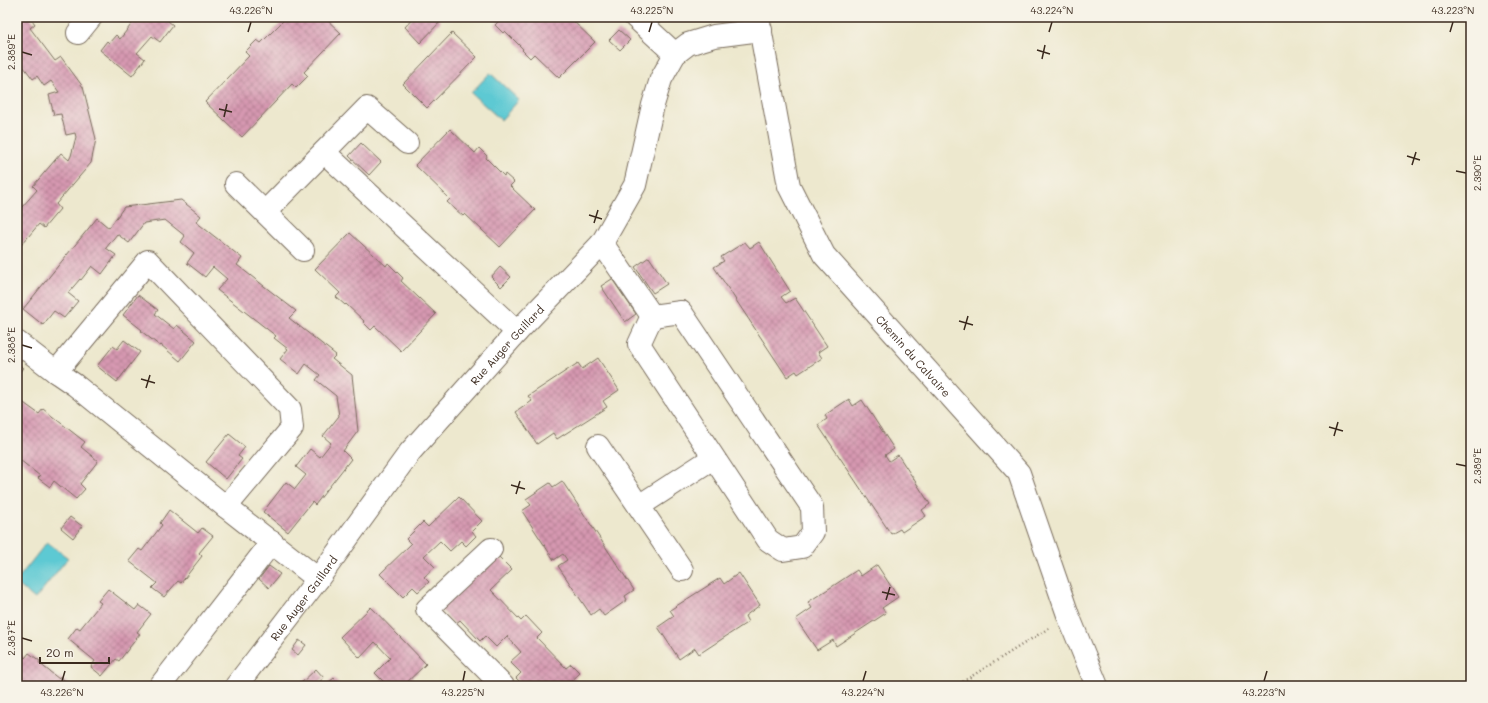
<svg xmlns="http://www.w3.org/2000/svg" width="1488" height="703" font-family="Mali,sans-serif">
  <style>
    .water { fill: #5dc9d3; stroke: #4c7a78 }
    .building { fill: url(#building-cross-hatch) }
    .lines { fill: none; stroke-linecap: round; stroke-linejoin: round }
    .minor-casing { stroke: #796c5c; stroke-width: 24 }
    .path { stroke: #796c5c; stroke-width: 2.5; stroke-dasharray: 1 3; stroke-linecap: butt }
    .minor { stroke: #fff; stroke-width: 22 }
    .ticks { fill: none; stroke: #3b2a1e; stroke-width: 1.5 }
    .labels { text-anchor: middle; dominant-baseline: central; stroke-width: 4; stroke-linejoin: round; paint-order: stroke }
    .street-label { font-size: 11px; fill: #3b2a1e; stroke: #f7f3e8 }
    .neatline { fill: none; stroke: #3b2a1e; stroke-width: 1.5 }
    .ticks-label { font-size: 10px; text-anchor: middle; fill: #3b2a1e }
  </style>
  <defs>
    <pattern id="building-cross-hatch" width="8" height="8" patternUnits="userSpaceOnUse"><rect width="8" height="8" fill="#d698b1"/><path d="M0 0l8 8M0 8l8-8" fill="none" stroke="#af7c8f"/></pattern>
  </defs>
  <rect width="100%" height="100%" fill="#f7f3e8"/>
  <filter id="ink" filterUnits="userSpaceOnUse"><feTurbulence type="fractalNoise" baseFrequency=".025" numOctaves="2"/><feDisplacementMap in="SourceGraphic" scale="8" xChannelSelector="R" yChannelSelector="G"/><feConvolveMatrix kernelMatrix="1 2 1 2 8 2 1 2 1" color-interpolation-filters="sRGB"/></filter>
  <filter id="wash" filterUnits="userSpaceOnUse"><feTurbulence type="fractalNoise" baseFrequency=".012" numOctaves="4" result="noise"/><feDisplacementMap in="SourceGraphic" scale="16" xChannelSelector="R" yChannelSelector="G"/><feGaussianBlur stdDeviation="0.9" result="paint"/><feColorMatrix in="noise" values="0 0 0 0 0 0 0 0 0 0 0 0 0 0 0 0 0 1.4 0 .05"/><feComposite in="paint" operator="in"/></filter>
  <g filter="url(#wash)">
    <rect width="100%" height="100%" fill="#ede8ce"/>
    <path class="water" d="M490,73l29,27 -18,20 -30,-27z
      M47,542l21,16 -33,41 -18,-15v-4z"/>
    <g id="blocks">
      <path class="building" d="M17,17h13l5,7 -5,4 25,33 6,-4 22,30 13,52 -5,24 -35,41 4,5 -16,19 -5,-4 -22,26v-45l4,3 16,-18 -4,-4 28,-33 8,7 2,-4 5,-19 -1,-4 -9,2 -5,-21 -7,1 -5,-20 10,-3 -8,-11 -7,5 -7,-10 -4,3 -16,-21z
        M131,17h32l10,8 -13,17 -8,-6 -15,17 8,6 -13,17 -32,-26 7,-9 2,2 7,-8 4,4 14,-18z
        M287,17h37l17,16 -37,39 4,4 -12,12 -4,-4 -50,53 -37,-35 44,-46 -4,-4 12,-12 4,3z
        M414,17h22l5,4 -21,22 -15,-16z
        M495,17h74l26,25 -36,36 -25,-24 -4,4 -8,-8 1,-1 -18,-18 -2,2 -8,-8 4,-4z
        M619,30l11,10 -10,10 -11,-10z
        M452,33l25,24 -50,51 -24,-24z
        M450,129l25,24 4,-5 8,8 -1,2 18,18 1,-2 9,8 -4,4 25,24 -35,37 -35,-33 -2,2 -16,-14 3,-3 -35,-34z
        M361,143l20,19 -12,13 -20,-19z
        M181,200l20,16 -5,6 46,36 -5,7 59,46 -7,7 47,37 -4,4 20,16 6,56 -15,20 8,8 -36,46 -3,-3 -24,30 -25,-20 23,-30 9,7 11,-14 -10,-8 14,-18 10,8 11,-14 -8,-7 16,-20 -3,-20 -20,-16 4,-5 -14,-11 -7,10 -19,-15 8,-10 -14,-11 2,-2 -59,-46 10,-11 -14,-12 -8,10 -18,-14 7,-10 -13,-11 4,-6 -20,-16 -21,3 -15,20 -12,-9 -11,14 10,7 -14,19 -10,-8 -11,14 -1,-1 -12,14 10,8 -14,17 -10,-7 -11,14 -20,-16 74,-91 12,10 15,-21z
        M350,233l36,33 2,-3 15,15 -2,3 35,33 -35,37 -26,-25 -4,4 -8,-8 1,-1 -18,-17 -1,1 -9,-8 4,-4 -25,-24z
        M745,242l5,6 9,-6 31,49 -9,6 5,6 9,-5 32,48 -9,6 4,6 -24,16 -2,-3 -9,6 -73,-110 10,-6 -3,-4z
        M649,257l18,27 -14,9 -18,-26z
        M500,267l11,10 -10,10 -10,-10z
        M612,279l24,35 -11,8 -24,-36z
        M138,295l20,15 -3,4 19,15 3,-4 19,16 -16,20 -19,-16 -1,1 -19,-15 1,-1 -19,-15z
        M124,340l16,12 -23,30 -20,-16 16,-20 4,3z
        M598,358l21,32 -16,11 4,6 -50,32 -4,-6 -16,11 -21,-32 16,-11 -4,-5 50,-33 4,6z
        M17,363l6,5 -6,7z
        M849,399l4,7 9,-6 32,49 -9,6 4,6 9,-6 32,49 -8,6 4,6 -24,16 -2,-3 -9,5 -73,-109 9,-6 -2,-4z
        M21,401l18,13 4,-5 42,33 -4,5 17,14 -18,23 5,5 -9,10 -22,-18 -4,6 -12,-9 2,-2 -20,-16 -2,2 -1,-1v-55z
        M229,434l16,13 -7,9 4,3 -16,20 -20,-17z
        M562,481l72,109 -9,6 2,4 -23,16 -5,-7 -8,6 -33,-49 9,-6 -4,-6 -9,6 -32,-49 9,-6 -5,-6 24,-16 3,4z
        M459,497l23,24 -10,10 4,5 -10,10 -5,-5 -11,10 -10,-10 -16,15 11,11 -11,10 5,5 -11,10 -5,-5 -10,10 -23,-23 31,-30 -5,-5 17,-17 5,5z
        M169,510l29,23 4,-5 11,8 -14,17 3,3 -21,27 -3,-2 -14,16 -12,-9 5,-5 -28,-22 10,-12 3,2 20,-26 -2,-2z
        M70,517l12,9 -9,12 -12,-10z
        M496,554l16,16 -21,20 30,31 5,-5 16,17 -5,5 29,30 5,-4 9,9 -14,13h-12l-2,-2 -2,2h-17l-2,-3 -3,3h-4l-8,-8 5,-5 -11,-11 11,-10 -14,-16 -11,11 -11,-11 -5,5 -20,-21 -5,4 -15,-15z
        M877,565l21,32 -16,11 4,5 -50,33 -3,-6 -16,10 -21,-31 16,-11 -4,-6 25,-16 24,-16 4,6z
        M269,566l11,8 -11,14 -10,-9z
        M739,573l21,32 -15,11 3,6 -49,32 -4,-6 -16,11 -21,-32 16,-11 -4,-6 50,-32 4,6z
        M108,589l27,21 4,-5 12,9 -14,18 3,2 -21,27 -3,-2 -14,17 -11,-9 4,-6 -27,-22 9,-12 3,2 21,-26 -3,-2z
        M371,607l55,57 -23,22h-15l-13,-13 15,-15 -15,-16 -15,16 -20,-21z
        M299,640l7,5 -8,10 -6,-5z
        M17,652l8,6 4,-5 11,8 -1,2 20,16 1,-2 11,9h-54z
        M316,669l8,9 -6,5 3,3h-23z
        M334,678l7,8h-15l2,-3z"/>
    </g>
  </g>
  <g filter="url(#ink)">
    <use href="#blocks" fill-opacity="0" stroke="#796c5c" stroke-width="1"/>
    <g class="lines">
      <g class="minor-casing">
        <g id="minor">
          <path d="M635,17l40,37"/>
          <path id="s1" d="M758,17l31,169 35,69 195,218 49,142 29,71"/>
          <path d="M78,33l13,-16"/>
          <path d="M324,152l193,180"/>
          <path d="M236,184l67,66"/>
          <path d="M265,212l102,-104 40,35"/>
          <path d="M602,243l50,73"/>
          <path d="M681,312l131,195 1,25 -11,15 -19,3 -15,-10 -129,-196 13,-28z"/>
          <path d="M17,342l39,30 19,13 151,122 92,72"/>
          <path d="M56,372l92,-111 142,148 2,19 -66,79"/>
          <path d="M598,446l84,124"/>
          <path d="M639,506l74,-48"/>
          <path d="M491,549l-64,60 76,77"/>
          <path d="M160,686l112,-144"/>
          <path id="s2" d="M236,686l82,-107 92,-127 107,-120 85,-89 33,-58 18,-80 8,-26 14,-25 13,-10 26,-8 47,-6"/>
        </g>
      </g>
      <path class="path" d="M956,686l93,-58"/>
      <use href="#minor" class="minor"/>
    </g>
  </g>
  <path class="ticks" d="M248,32l3,-10M649,32l3,-10M1049,32l3,-10M1450,32l3,-10M1037,50l13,4M22,52l10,3M1042,59l3,-14M219,109l13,3M224,117l3,-13M1407,156l13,4M1412,165l4,-13M1456,171l10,2M589,215l13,4M594,223l4,-13M959,321l14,4M964,330l4,-14M22,345l10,3M141,379l14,4M146,388l4,-13M1329,427l14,4M1334,436l4,-14M1456,464l10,2M511,485l14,4M516,494l4,-13M882,592l13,3M886,600l4,-13M22,638l10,3M62,681l3,-10M463,681l2,-10M863,681l3,-10M1264,681l3,-10"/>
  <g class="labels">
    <g class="street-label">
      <text stroke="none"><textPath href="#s2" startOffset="436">Rue Auger Gaillard</textPath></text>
      <text stroke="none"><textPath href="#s1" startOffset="384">Chemin du Calvaire</textPath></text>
      <text stroke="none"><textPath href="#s2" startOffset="111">Rue Auger Gaillard</textPath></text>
    </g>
  </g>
  <rect width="1488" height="703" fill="none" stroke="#f7f3e8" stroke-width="44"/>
  <path d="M40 657v6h69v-6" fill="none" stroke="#3b2a1e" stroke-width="2"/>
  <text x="46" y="657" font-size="12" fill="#3b2a1e" stroke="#f7f3e8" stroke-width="3" paint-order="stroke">20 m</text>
  <rect x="22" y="22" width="1444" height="659" class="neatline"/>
  <g class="ticks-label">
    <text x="251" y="14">43.226°N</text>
    <text x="652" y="14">43.225°N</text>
    <text x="1052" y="14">43.224°N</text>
    <text x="1453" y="14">43.223°N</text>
    <text transform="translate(11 52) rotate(-90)" y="4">2.389°E</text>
    <text transform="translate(1477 173) rotate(-90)" y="4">2.390°E</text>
    <text transform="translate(11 345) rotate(-90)" y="4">2.388°E</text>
    <text transform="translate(1477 466) rotate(-90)" y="4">2.389°E</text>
    <text transform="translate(11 638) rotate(-90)" y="4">2.387°E</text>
    <text x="62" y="696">43.226°N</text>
    <text x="463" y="696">43.225°N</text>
    <text x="863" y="696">43.224°N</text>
    <text x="1264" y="696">43.223°N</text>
  </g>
</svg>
